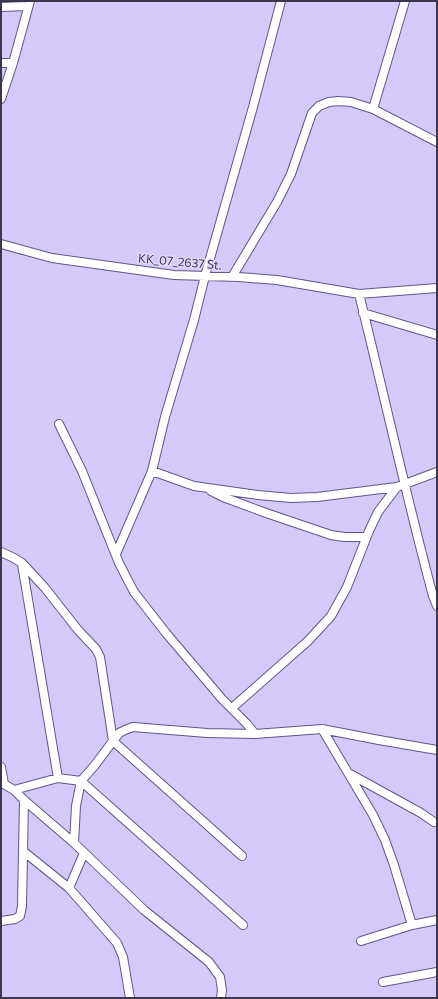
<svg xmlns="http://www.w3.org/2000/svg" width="438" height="999" font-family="Commissioner,sans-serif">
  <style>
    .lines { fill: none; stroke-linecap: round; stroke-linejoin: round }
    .street-casing { stroke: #63548a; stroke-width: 10 }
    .street { stroke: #fff; stroke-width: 8 }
    .labels { text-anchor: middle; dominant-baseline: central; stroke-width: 3; stroke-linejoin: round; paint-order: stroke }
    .street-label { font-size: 12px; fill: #3b354d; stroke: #e1d8fd }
  </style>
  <rect width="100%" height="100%" fill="#d5c9fa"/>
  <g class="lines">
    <g class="street-casing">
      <path id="street" d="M1,7l27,-1
        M1,63h12
        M1,99l12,-36 17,-62
        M373,109l32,-108
        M1,244l51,14 122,17 64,2 39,3 82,14 78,-6
        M232,277l45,-75 14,-28 21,-61 7,-7 10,-4 9,-1 13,1 22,7 64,33
        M359,294c25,100 47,202 74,302l4,10
        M363,313l74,22
        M59,424l23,47 37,92 15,29 32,41 56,66 25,25 8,10 67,-5 57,11 58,10
        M152,471l42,15 64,9 33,3 26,-1 80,-10 40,-15
        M211,491l12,6 43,16 65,22 13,2h22
        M1,552l13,6 8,5 23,25 33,42 18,19 4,8 13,84 129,115
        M116,554l36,-83 13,-54 29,-97 11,-44 48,-169 28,-106
        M22,564l36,214
        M232,708l76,-67 23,-25 16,-29 22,-56 9,-19 19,-25
        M322,729l51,86 12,25 9,25 18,60
        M1,767l3,17
        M350,774l71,39 13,9
        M1,784h3l10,6 10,10 50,43 70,67 65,52 11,15 2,13 -1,8
        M14,790l44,-12 23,3 162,144
        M74,843l2,-37 5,-25 14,-16 24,-32 6,-3 8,-3 74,6 48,1
        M23,851l46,37 48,55 6,14 7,41
        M69,888l15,-35
        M1,921l14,-2 5,-3 2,-10 2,-106
        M361,941l51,-16 25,-5
        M383,982l54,-10"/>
    </g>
    <use href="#street" class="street"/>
  </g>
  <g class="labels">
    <g class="street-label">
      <text transform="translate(180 261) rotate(5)">KK_07_2637 St.</text>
    </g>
  </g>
  <rect width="438" height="999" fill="none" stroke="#3b354d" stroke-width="4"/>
</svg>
